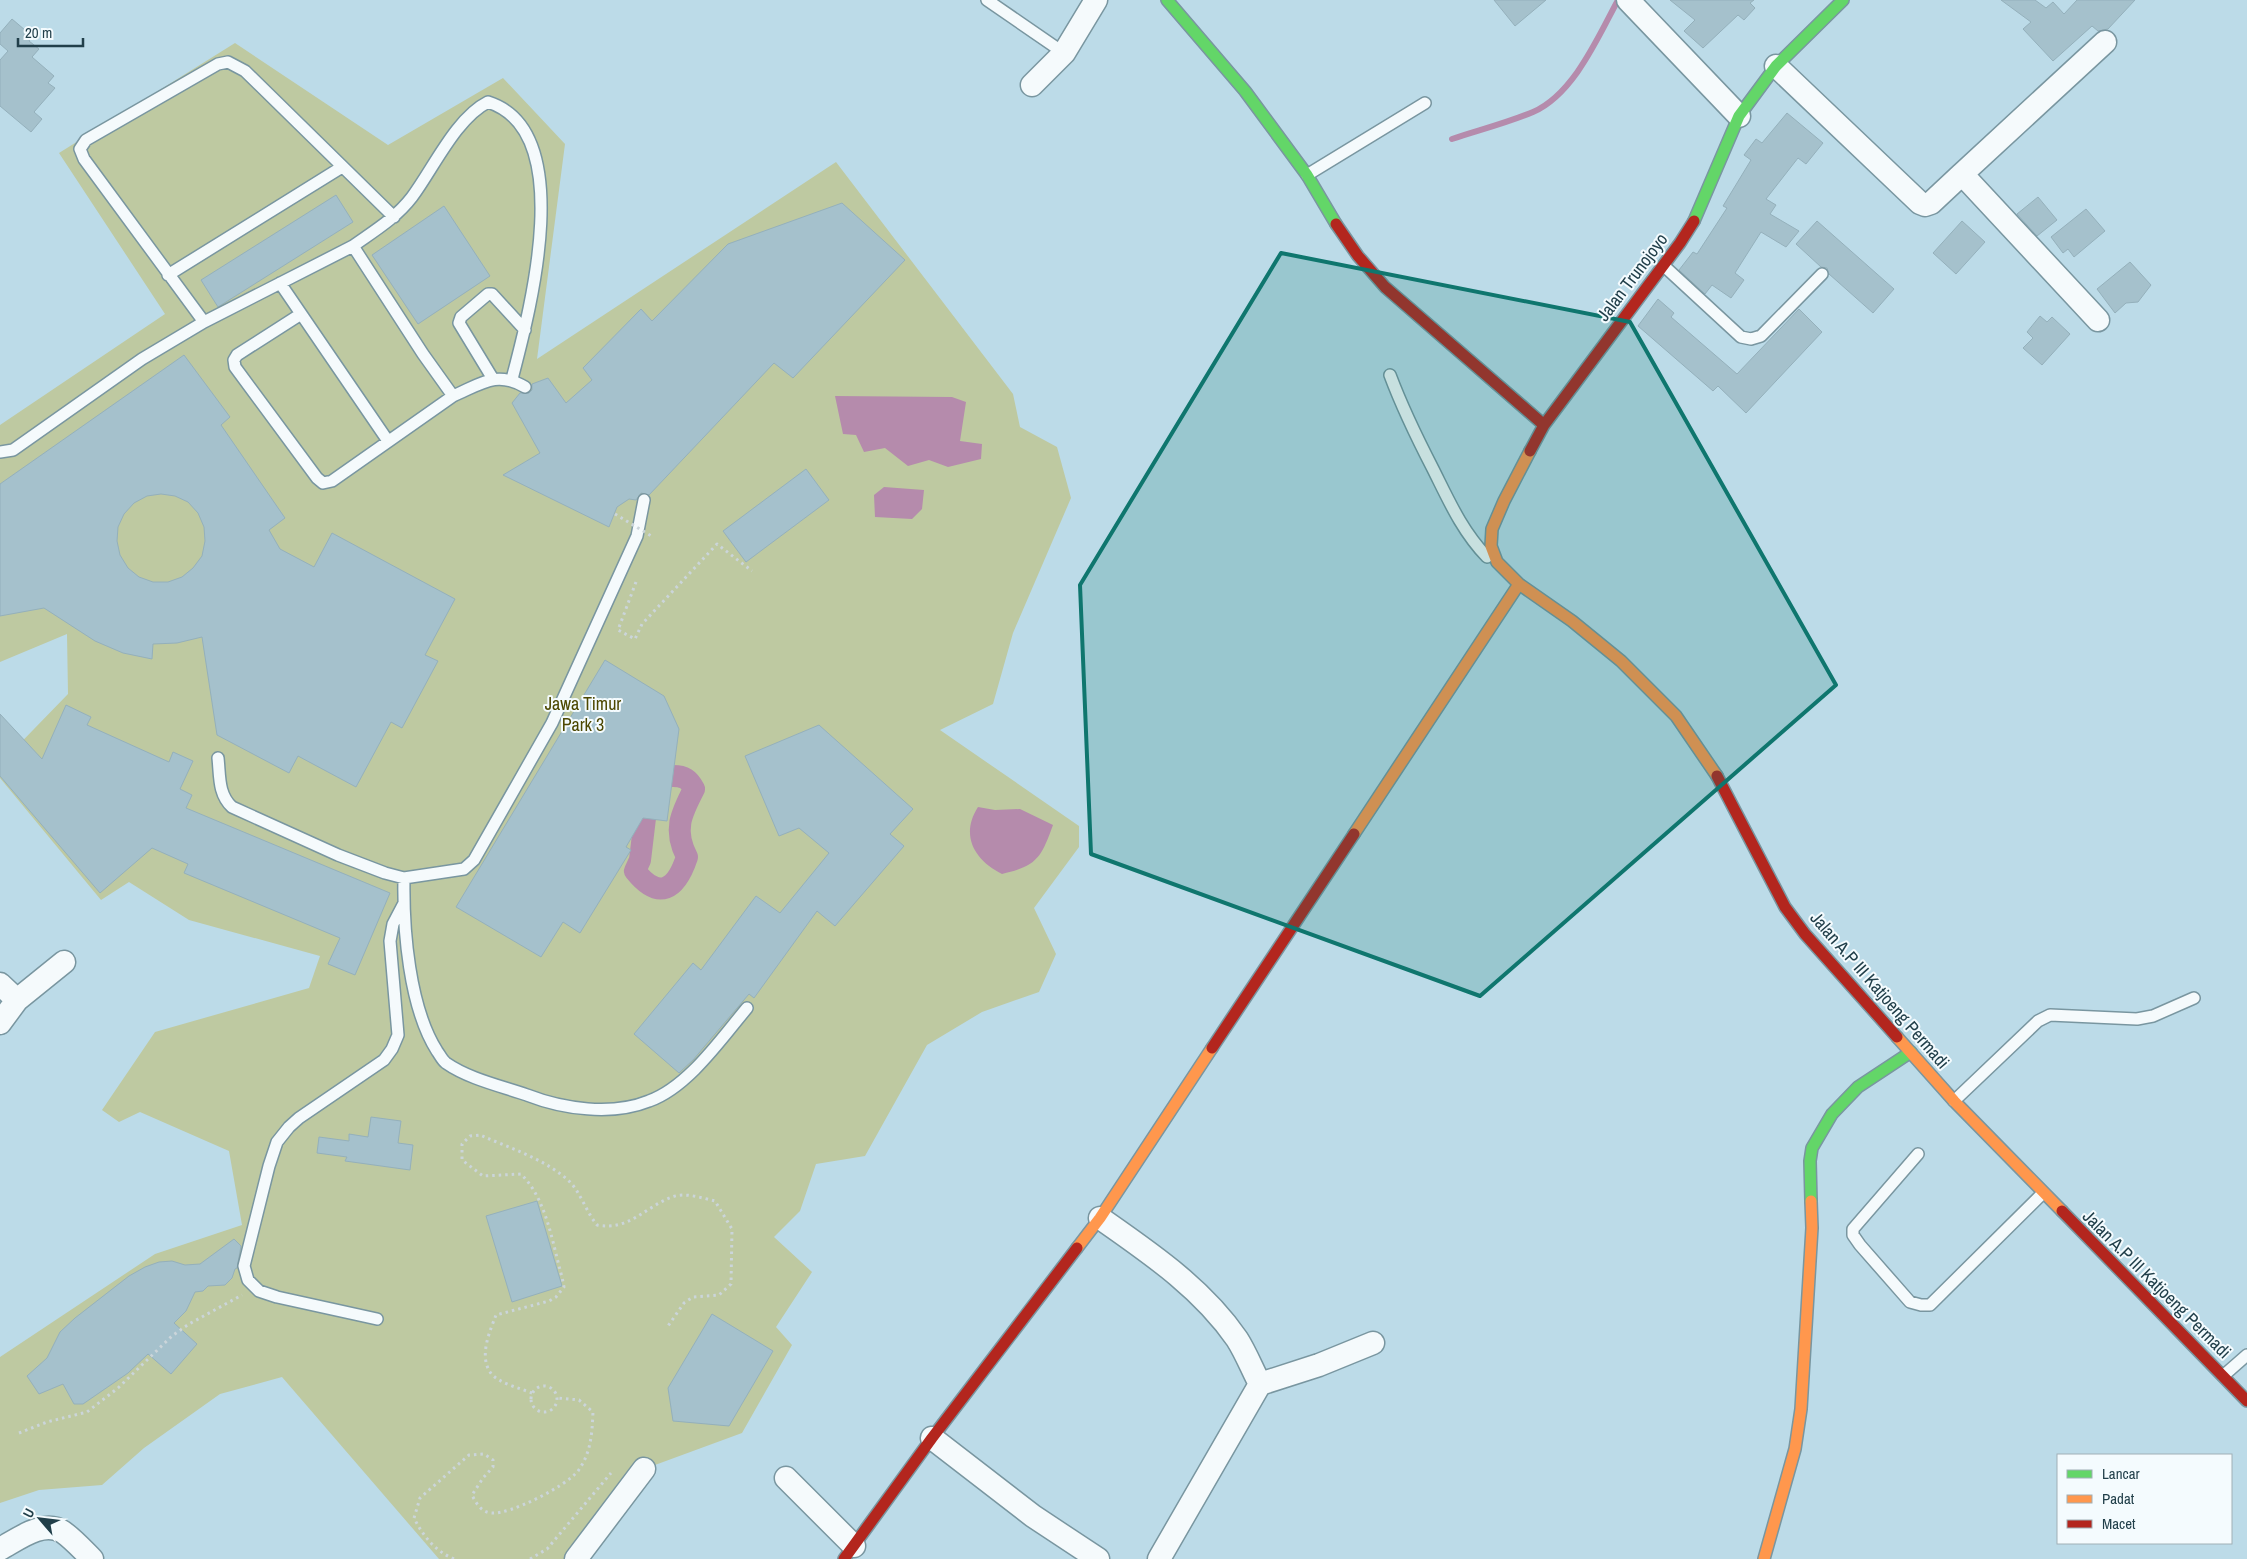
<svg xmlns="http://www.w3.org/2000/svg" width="2247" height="1559" font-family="'Archivo Narrow',sans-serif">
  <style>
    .green { fill: #bec9a1 }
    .water { fill: #b58bac }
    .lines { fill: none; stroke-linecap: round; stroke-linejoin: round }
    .stream { stroke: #b58bac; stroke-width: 6 }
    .canal { stroke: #b58bac; stroke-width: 22 }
    .building { fill: #a5c1cc; stroke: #94b0bb; fill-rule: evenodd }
    .lane-casing { stroke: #7996a0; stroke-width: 14 }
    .street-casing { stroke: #7996a0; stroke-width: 25 }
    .fast-casing { stroke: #7996a0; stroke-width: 14 }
    .slow-casing { stroke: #7996a0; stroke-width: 14 }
    .jam-casing { stroke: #7996a0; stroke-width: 14 }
    .path { stroke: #cbd5da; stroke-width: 3; stroke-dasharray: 2.5 4; stroke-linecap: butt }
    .lane { stroke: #f5fafc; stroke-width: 11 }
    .street { stroke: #f5fafc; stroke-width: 22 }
    .fast { stroke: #63d668; stroke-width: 11 }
    .slow { stroke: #ff974d; stroke-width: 11 }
    .jam { stroke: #b3261e; stroke-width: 11 }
    .path-bridge { stroke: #cbd5da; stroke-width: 3; stroke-dasharray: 2.5 4; stroke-linecap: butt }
    .marked { fill: #0f766e; fill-opacity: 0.2; stroke: #0f766e; stroke-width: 4; stroke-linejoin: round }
    .labels { text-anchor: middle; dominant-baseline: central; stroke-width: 4; stroke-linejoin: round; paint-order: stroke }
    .street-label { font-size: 18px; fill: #213f4a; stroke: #f4fbfe }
    .park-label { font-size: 18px; fill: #4c4700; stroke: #f4fbfe }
  </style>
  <rect width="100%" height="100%" fill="#bcdbe8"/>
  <path class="green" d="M235,43l153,102 115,-67 62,66 -28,215 299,-197 177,232 7,33 37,20 14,51 -58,135 -20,71 -53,26 139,96v21l-45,61 22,46 -17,38 -57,20 -55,33 -62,111 -49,8 -16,47 -26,26 38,35 -36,55 16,18 -50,88 -117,43 -61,83h-125l-157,-182 -62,17 -76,54 -42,37 -63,5 -39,13v-146l155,-103 87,-29 -13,-74 -89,-39 -21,10 -17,-12 53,-78 154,-44 11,-32 -131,-36 -60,-38 -28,18 -101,-122v-14l68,-70 -1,-60 -67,28v-237l165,-111 -106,-161z"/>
  <path class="water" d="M835,396l117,1 14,5 -6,39 22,3 -1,15 -33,8 -19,-7 -21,6 -23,-18 -21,4 -8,-17 -13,-1z
    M884,487l40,3 -2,19 -10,10 -37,-2 -1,-22z
    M978,807l17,3 25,-1 33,16c-12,33 -16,41 -51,49 -28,-14 -42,-39 -24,-67z"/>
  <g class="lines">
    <path class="stream" d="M1452,139c27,-9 55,-16 81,-27 41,-18 65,-75 85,-112"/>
    <path class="canal" d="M645,818l-5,42 -5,11c24,30 41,19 52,-14 -14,-27 -6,-43 7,-68 -5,-10 -10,-13 -21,-13"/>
  </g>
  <path class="building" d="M1494,0h52l-31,26z
    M1670,0h84l-4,3 5,5 -11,12 -6,-5 -35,33 -19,-17 11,-11z
    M2001,0h34l11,8 7,-6 11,12 13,-14h58l-27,29 -10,2 -6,-5 -39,35 -30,-32 8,-7z
    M12,19l20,17 -3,5 10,8 -7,8 22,19 -6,7 7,5 -21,24 8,7 -11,13 -31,-26v-46l8,-9 -8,-7v-11z
    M1787,113l36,30 -17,21 -8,-6 -32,41 10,6 -6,9 29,17 -13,16 -25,-15 -26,41 9,7 -13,18 -19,-13 -7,9 -26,-24 14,-18 4,2 30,-46 -4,-2 28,-46 -7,-5 12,-16 6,4z
    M336,195l17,27 -135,85 -17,-27z
    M2038,197l19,23 -20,16 -20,-22z
    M842,203l63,57 -112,118 -19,-15 -125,132 -8,-2 -5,7 -7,-1 -12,8 -8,20 -106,-52 37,-22 -28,-50 8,-10h9l3,-3v-6l16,-6 18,25 26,-23 -9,-12 58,-59 11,12 76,-77z
    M444,206l46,70 -72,48 -46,-69z
    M2086,209l19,22 -31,26 -6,-8 -5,4 -12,-16z
    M1817,221l77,68 -21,24 -44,-39 -2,-6 -6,-1 -25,-23z
    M1962,221l23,21 -29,32 -23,-21z
    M2130,262l21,23 -13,17 -12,1 -11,10 -18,-24z
    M1658,299l16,14 -3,4 66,57 62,-65 23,23 -76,81 -28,-27 -5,5 -75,-65z
    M2040,316l7,6 5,-5 18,17 -28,31 -19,-17 10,-10 -6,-6z
    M184,355l46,62 -9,8 64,93 -16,12 11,19 34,18 18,-34 123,66 -30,56 13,6 -36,67 -11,-6 -35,65 -58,-31 -9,17 -72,-38 -15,-98 -25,6 -24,1 -1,15 -29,-6 -28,-12 -51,-33 -44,8v-132zM161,494l14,2 13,6 10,11 6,14 1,14 -3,15 -9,12 -11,9 -14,5h-15l-14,-5 -11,-9 -8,-13 -3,-14 1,-14 6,-13 10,-11 13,-7z
    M806,469l23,31 -83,62 -23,-31z
    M605,660l59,36 15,33 -12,92 -24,-3 -17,29 5,3 -51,83 -17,-11 -22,35 -85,-50z
    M66,705l25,12 -4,8 82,37 4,-10 20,9 -13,28 12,6 -6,13 204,85 -35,82 -27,-11 12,-26 -156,-65 4,-9 -36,-16 -52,45 -100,-117v-62l42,45z
    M819,725l94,84 -23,25 14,12 -69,80 -18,-15 -63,87 -5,-4 -56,66 -14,13 -45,-39 59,-71 8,7 55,-74 24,17 49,-60 -30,-25 -20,8 -34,-80z
    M371,1117l30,4 -3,22 15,2 -3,25 -65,-9 2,-4 -30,-4 2,-16 30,4v-7l19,3z
    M537,1201l25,85 -50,16 -26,-86z
    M234,1239l7,7 -4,22 -2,1 -3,9 -7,7 -17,1 -5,5 -8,1 -9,19 -12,12 23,21 -26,30 -23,-20 -20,19 -45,31h-9l-11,-20 -24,10 -12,-18 20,-18 13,-26 15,-14 54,-42 16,-9 14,-5 13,-1 13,4 15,-1z
    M712,1314l61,37 -44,75 -56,-5 -5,-33z"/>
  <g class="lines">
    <g class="lane-casing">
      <path id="lane" d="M987,0l77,53
        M1307,175l118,-72
        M353,246c21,-15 43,-28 59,-49 21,-28 44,-79 76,-95 91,29 41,212 24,277
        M1664,266l77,71 10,2 10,-3 61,-62
        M168,275l174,-108
        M280,283l108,158
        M301,314l-64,41 -3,5 1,7 82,111 6,5 9,-2 121,-85
        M204,322l-120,-163 -4,-10 6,-9 132,-76 10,-2 17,9 149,146
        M1390,375c12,32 27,63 43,94 16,32 29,62 54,88
        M493,379l-34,-56 2,-6 27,-23h4l33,36
        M0,452l13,-2 129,-91 62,-37 149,-76 70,108 30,42c28,-12 43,-26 72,-9
        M218,758c2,18 0,36 14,49l106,48 47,18 19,5 60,-9 10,-9 78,-137 85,-187 7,-36
        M404,878c-1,51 5,129 33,173 3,4 5,9 9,12 23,16 55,23 81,32 36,14 85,21 122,6 39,-14 72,-62 98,-93
        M1954,1101l84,-80 12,-6 87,4 16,-3 41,-18
        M1918,1154l-65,75v6l7,10 50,57 11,3h9l112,-111
        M377,1319l-100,-22 -18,-6 -11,-11 -4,-14 25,-100 8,-24 12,-15 10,-9 85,-58 8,-11 6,-14 -8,-94 3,-17 10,-19
        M2223,1376l24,-21"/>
    </g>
    <g class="street-casing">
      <path id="street" d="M1628,0l111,116
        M1776,66l144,137 5,2 6,-2 31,-29 136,146
        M1032,85l32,-32 32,-53
        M1962,174l143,-132
        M0,984l17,16
        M0,1023l17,-23 47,-38
        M1100,1218c50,35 102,70 137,121 9,14 15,30 23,45
        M932,1438l101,78 65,43
        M786,1478l68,68
        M0,1549c17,-9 43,-30 63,-17 10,7 20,18 29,27
        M576,1559l68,-90
        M1159,1559l101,-175 59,-19 54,-22"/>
    </g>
    <g class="fast-casing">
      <path id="fast" d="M1167,0l78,91 62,84 29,49
        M1694,221l45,-105 37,-50 67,-66
        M1811,1201l-1,-40 2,-13 20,-34 26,-27 53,-35"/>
    </g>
    <g class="slow-casing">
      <path id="slow" d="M1530,451l-26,50 -12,28 -1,17 6,16 22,22 53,37 49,40 55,55 41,60
        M1354,834l165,-250
        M1897,1037l57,64 108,110
        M1077,1248l23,-30 112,-170
        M1764,1559l31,-110 6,-40 11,-181 -1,-27"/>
    </g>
    <g class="jam-casing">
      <path id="jam" d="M1336,224l22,32 27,31 159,138
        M1530,451l14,-26 136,-182 14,-22
        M1717,776l68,131 20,27 92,103
        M1212,1048l142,-214
        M2062,1211l185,190
        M844,1559l88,-121 145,-190"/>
    </g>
    <path class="path" d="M636,582l-18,48 17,9 7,-15 75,-80 35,27
      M531 1399a13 13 0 1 1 26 0a13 13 0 1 1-26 0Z
      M532,1393c-12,-5 -35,-10 -42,-21 -11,-17 0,-41 6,-57l53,-14 7,-4 8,-10 -2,-10c-10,-35 -15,-77 -41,-103l-38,2 -21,-16v-16l8,-8 10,-1c29,13 66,24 90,47 10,10 17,31 27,43 32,6 48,-18 75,-28 13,-5 30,1 43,4l17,28 -1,55 -12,11 -26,2 -9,6 -16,23
      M19,1433l28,-11 40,-10 31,-24 54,-52 17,-12 53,-29
      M454,1559c-19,-8 -31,-23 -40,-41l6,-20 49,-43 15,-1 9,6v7l-10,11 -11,17c4,8 9,17 19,18 19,2 75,-27 87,-42 13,-18 14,-37 15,-59l-14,-12 -21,-2
      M530,1559l17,-10 64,-76"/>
    <use href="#lane" class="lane"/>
    <use href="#street" class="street"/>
    <use href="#fast" class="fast"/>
    <use href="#slow" class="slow"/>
    <use href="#jam" class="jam"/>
    <path class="path-bridge" d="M615,514l38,23"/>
  </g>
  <path class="marked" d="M1281,253l349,69 206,363 -356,311 -389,-142 -11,-269z"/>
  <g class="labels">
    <g class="street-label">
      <text transform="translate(1632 277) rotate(-53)">Jalan Trunojoyo</text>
      <text transform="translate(1880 990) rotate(49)">Jalan A.P III Katjoeng Permadi</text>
      <text transform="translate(2157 1284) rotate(45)">Jalan A.P III Katjoeng Permadi</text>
    </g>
    <g class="park-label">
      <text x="583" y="703">Jawa Timur<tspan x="583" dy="21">Park 3</tspan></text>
    </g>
  </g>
  <rect x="2057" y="1454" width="175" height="90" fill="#f4fbfe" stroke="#a0b0b6"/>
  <rect x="2067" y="1470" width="25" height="8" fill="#63d668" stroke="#a0b0b6"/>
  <text x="2102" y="1479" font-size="15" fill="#213f4a">Lancar</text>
  <rect x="2067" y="1495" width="25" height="8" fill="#ff974d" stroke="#a0b0b6"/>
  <text x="2102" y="1504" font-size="15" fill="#213f4a">Padat</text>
  <rect x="2067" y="1520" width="25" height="8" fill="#b3261e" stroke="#a0b0b6"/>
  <text x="2102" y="1529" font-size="15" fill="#213f4a">Macet</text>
  <g transform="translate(40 1519) rotate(298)" stroke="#f4fbfe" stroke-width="4" paint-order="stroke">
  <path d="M0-4L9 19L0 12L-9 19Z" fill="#213f4a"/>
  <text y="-8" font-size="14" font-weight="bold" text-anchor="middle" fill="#213f4a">U</text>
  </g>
  <path d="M18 38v8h65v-8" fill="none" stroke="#213f4a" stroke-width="2.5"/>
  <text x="25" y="38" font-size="15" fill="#213f4a" stroke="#f4fbfe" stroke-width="4" paint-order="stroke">20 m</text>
</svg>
